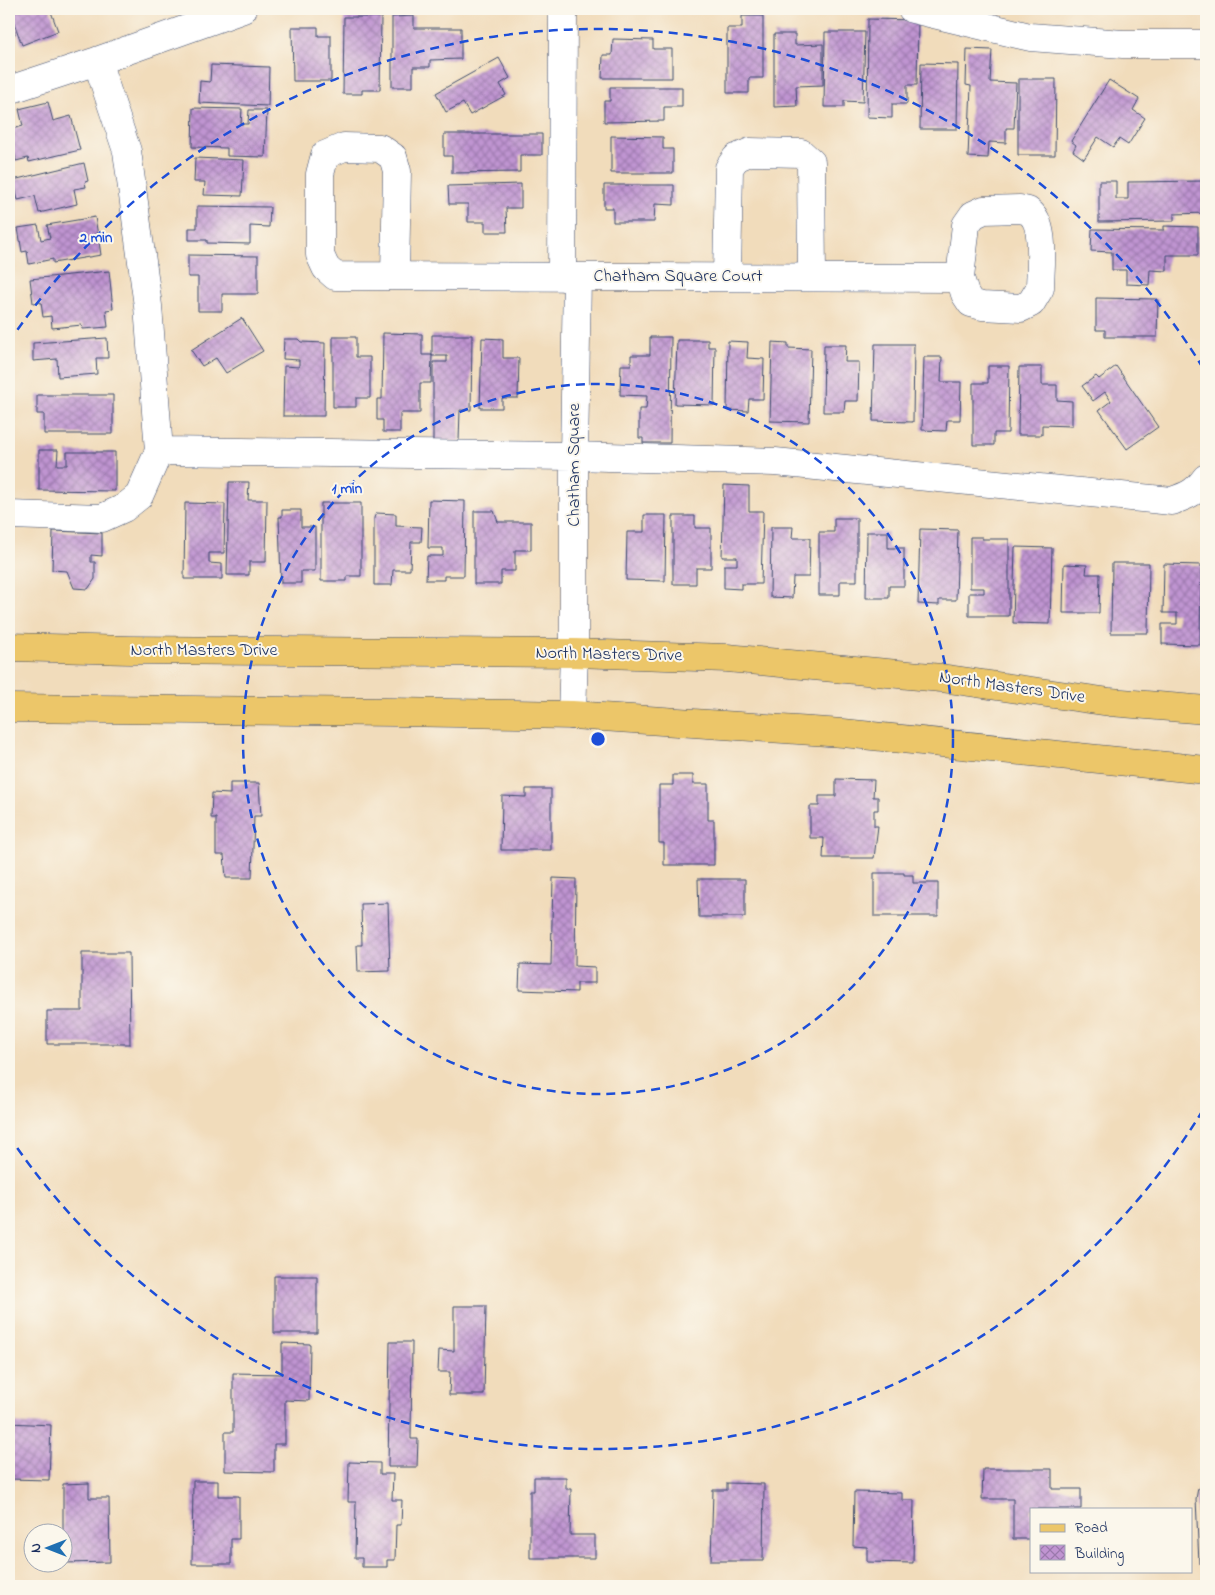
<svg xmlns="http://www.w3.org/2000/svg" width="1215" height="1595" font-family="'Indie Flower',sans-serif">
  <style>
    .building { fill: url(#building-cross-hatch) }
    .lines { fill: none; stroke-linecap: round; stroke-linejoin: round }
    .minor-casing { stroke: #3b496c; stroke-width: 29 }
    .major-casing { stroke: #3b496c; stroke-width: 29 }
    .minor { stroke: #fff; stroke-width: 28 }
    .major { stroke: #ecc669; stroke-width: 28 }
    .ring { fill: none; stroke: #1d4ed8; stroke-width: 2.5; stroke-dasharray: 9 6 }
    .labels { text-anchor: middle; dominant-baseline: central; stroke-width: 4; stroke-linejoin: round; paint-order: stroke }
    .street-label { font-size: 18px; fill: #1b2f5e; stroke: #fbf7ec }
    .centre { fill: #1d4ed8; stroke: #fbf7ec; stroke-width: 2.5 }
    .ring-label { font-size: 15px; text-anchor: middle; font-weight: bold; fill: #1d4ed8; stroke: #fbf7ec; stroke-width: 4; stroke-linejoin: round; paint-order: stroke }
  </style>
  <defs>
    <pattern id="building-cross-hatch" width="8" height="8" patternUnits="userSpaceOnUse" patternTransform="scale(1.25)"><rect width="8" height="8" fill="#c094d1"/><path d="M0 0l8 8M0 8l8-8" fill="none" stroke="#9b79ad"/></pattern>
  </defs>
  <rect width="100%" height="100%" fill="#fbf7ec"/>
  <filter id="ink" filterUnits="userSpaceOnUse"><feTurbulence type="fractalNoise" baseFrequency=".02" numOctaves="2"/><feDisplacementMap in="SourceGraphic" scale="10" xChannelSelector="R" yChannelSelector="G"/><feConvolveMatrix kernelMatrix="1 2 1 2 8 2 1 2 1" color-interpolation-filters="sRGB"/></filter>
  <filter id="wash" filterUnits="userSpaceOnUse"><feTurbulence type="fractalNoise" baseFrequency=".0096" numOctaves="4" result="noise"/><feDisplacementMap in="SourceGraphic" scale="20" xChannelSelector="R" yChannelSelector="G"/><feGaussianBlur stdDeviation="1.12" result="paint"/><feColorMatrix in="noise" values="0 0 0 0 0 0 0 0 0 0 0 0 0 0 0 0 0 1.4 0 .05"/><feComposite in="paint" operator="in"/></filter>
  <g filter="url(#wash)">
    <rect width="100%" height="100%" fill="#f1dcbb"/>
    <g id="blocks">
      <path class="building" d="M9,9h41l8,22 -36,14z
        M414,16v12h47v31l-31,1v7h-17v20h-21v-70z
        M742,16h21v62h-14v15h-22v-65h15z
        M344,17h37l-1,73h-18v4h-19z
        M9,18l6,16 -6,3z
        M868,19l50,1 -1,65h-10v19h-15v14l-25,-1z
        M292,27h26v9h13v45h-38z
        M825,32h40l-2,70 -19,-1v6h-20z
        M774,34h21v11l28,-1v41l-27,1 1,20 -23,1z
        M613,39l40,1v9h19v29h-70l1,-23h9z
        M967,49l25,1 -2,32 26,1 -2,45h-8v15l-17,-1 -1,16 -20,-1 3,-71 -5,-1z
        M499,58l11,20 -10,6 6,11 -36,20 -7,-12 -17,9 -10,-19z
        M921,63l37,1 -1,65h-37z
        M211,65l58,2 -1,39 -69,-3 1,-22 10,1z
        M1018,79h38l-1,76h-37z
        M1109,80l30,19 -6,11 12,8 -17,27 -9,-6 -6,8 -15,-10 -14,22 -11,-8 3,-6 -5,-4z
        M610,87h72v20h-18v14l-60,1v-21h6z
        M48,102l5,19 18,-5 9,34 -51,12 -1,-4 -12,3 -7,-31 14,-4 -4,-17z
        M193,108l49,1 -1,15h7l1,-14h18l-2,47 -38,-1v-8l-35,-1z
        M444,134h98v21h-22v17l-68,1v-17h-8z
        M611,136l52,1v12h10v24h-62z
        M195,158l49,2 -2,36 -38,-1 1,-13h-11z
        M84,163l4,18 -3,1 1,5 -12,2 3,15 -38,9 -4,-17 -17,4 -5,-20z
        M1099,181h17v18h12v-17l78,-1v32l-32,1v7l-75,1z
        M521,184v24h-15l1,24h-22v-10h-17v-18h-19l-1,-18z
        M604,185h70v20l-19,-1 -1,18h-41v-14h-9z
        M197,206l73,1 -1,20 -19,-1v18l-43,-1v-3h-18v-12h8z
        M95,217l6,38 -48,8v-4l-24,5 -2,-13 -5,1 -4,-24 20,-3 3,15 9,-2 -3,-13z
        M1164,226l34,1v28h-31v16l-17,-1 -1,15 -23,-1v-14h-14v-18l-21,-1 1,-22 72,1z
        M188,255l70,1v38h-36v17h-24v-34h-10z
        M109,271l4,38 -7,1 2,17 -25,2 -1,-4 -30,3 -1,-12 -8,1 -2,-15 -8,1 -3,-24z
        M1096,298l62,1 -1,38h-52v-7h-9z
        M242,318l21,33 -37,22 -10,-15 -14,8 -11,-16z
        M383,333l39,1v21h10l-1,28h-11v30h-20v19h-17v-12h-6v-21h5z
        M432,335h40l-1,75h-11l-1,31h-26v-79h14v-6h-15z
        M333,337h23v20h14v41h-14v9h-23z
        M650,337h21l-1,106h-27v-5h-4v-29h7l1,-13 -27,-1 1,-30h10v-10h19z
        M107,338l1,20h-12l1,16 -39,3 -1,-18 -24,2v-18z
        M482,338l21,1v19h16l-1,40h-16v10h-22z
        M284,339h14l3,3 24,1 -1,73h-41l1,-50 15,1v-7l-16,-1z
        M677,340h31v7h7l-1,58 -39,-1z
        M728,341l20,1 -1,16 17,1 -1,40h-14l-1,12 -21,-1z
        M772,342l16,1v5l23,1 -2,73 -39,-1z
        M875,344h39l-1,78 -40,-1z
        M824,345h22l-1,17h14l-1,39h-13l-1,11h-21z
        M924,357h18l-1,25h20l-1,38h-13l-1,11 -24,-1z
        M988,366h21l-1,67h-14v12h-21v-62h15z
        M1116,366l42,61 -31,22 -28,-39 12,-9 -6,-9 -12,9 -11,-15 14,-10 3,3z
        M1019,367h23v18h15v15l15,1v25l-30,-1v10h-24z
        M37,395h76v39h-69v-20h-7z
        M39,450h19l-1,15h10v-13h48v39l-76,-1z
        M229,482h20l-1,18h19l-1,62h-17v13h-22z
        M724,485l25,1v25h14l-2,73h-20v5l-17,-1v-23h13v-8h-15z
        M429,500l36,1 -1,75h-20v4h-18l1,-24h16v-8h-15z
        M185,503l40,1 -1,49h-15v10l13,1v15h-38z
        M321,503h40v73h-14v5h-26z
        M282,510h19v17h14v44h-14v12h-20l-2,-66h3z
        M474,511h20l4,11h33v28h-16v21h-14v13h-27z
        M376,513l20,1v12l26,1 -1,15h-10l-1,28h-17l-1,15h-18v-67z
        M644,515h22l-1,66 -39,-1 1,-48h17z
        M673,516h22v12h16v40h-15v16h-23z
        M834,518h23v63h-17v14h-21v-63h15z
        M771,527h22l-1,11h18l-1,39h-16l-1,21 -22,-1z
        M920,529l38,1 -2,70h-17v5l-21,-1z
        M53,531l49,2v23l-11,-1v7h4v17l-7,10 -14,-1 -7,-17 -15,-1z
        M867,532h21v16h16v38h-15v12h-23z
        M970,537h12v2h27v77h-40v-23h15v-5h-14z
        M1015,547l37,1 -2,76 -37,-1z
        M1112,563h37l-1,70h-37z
        M1064,564l23,1 -1,9h14l-1,39h-36z
        M1164,564l37,1 -1,80 -38,-1v-20h15v-11h-14z
        M673,775h20v9h15v36h6v45h-50v-22h-5v-58h14z
        M836,779l38,1 -1,17h5v13h-4v16h4l-4,32h-51l1,-20h-14v-32h9v-10h17z
        M230,783h29l2,33h-7l-2,62h-26l-2,-23h-8v-37h-5l1,-25 18,1z
        M526,789h25v61h-50l1,-54 24,1z
        M874,873h30v2h9v8h25v33h-64z
        M553,878l23,1 -1,87 20,1v16h-18v9l-58,-2 1,-26 31,1z
        M698,879h47v38h-46z
        M388,903l2,68 -32,1 -1,-27h5l-1,-41z
        M82,953h47l1,91h-83v-33h35z
        M274,1276h43v57h-43z
        M454,1306h32l-2,89h-35l1,-23h-12l1,-22 15,1z
        M390,1342h22l-1,97h7l-1,28h-29z
        M282,1343l28,1 -1,57 -24,-1v44h-11v28l-49,-1v-39h8v-59l49,1z
        M9,1423l42,2 -2,55 -40,-1z
        M349,1462l31,1v11h13l-1,26h10l-1,25h-5l-1,35h-8v7h-25v-9h-7l1,-56h-8z
        M983,1469h69v20h29v20h-50v30h-18v-40h-31z
        M534,1477h32v12h5l-1,46h25v23h-65v-67h4z
        M193,1481h25v15h21v43h-8v25h-39z
        M89,1483v15h20l1,64 -47,1v-79z
        M727,1483l37,1 -1,77h-52l2,-71h14z
        M1198,1488h8v75h-7l-3,-64z
        M854,1492l48,1v7h12l-1,63 -46,-1v-15l-14,-1z"/>
    </g>
  </g>
  <g filter="url(#ink)">
    <use href="#blocks" fill-opacity="0" stroke="#3b496c" stroke-width="1"/>
    <g class="lines">
      <g class="minor-casing">
        <path id="minor" d="M912,9l118,28 93,7h83
          M9,90l88,-29 146,-52
          M1020,209c3,1 6,1 8,2 19,12 12,58 12,77l-9,15 -10,5 -39,-2 -11,-3 -6,-9 -5,-16 6,-53 7,-10 11,-5z
          M395,276l2,-105 -4,-14 -13,-9 -36,-1 -19,8 -5,19v81l6,13 9,8 625,2
          M562,277l1,-268
          M727,277l2,-109 7,-10 14,-6 51,1 10,9 1,115
          M159,451l415,5 201,6 397,39c17,-6 24,-9 34,-23
          M9,515l93,3 22,-10 15,-12 20,-45 -11,-145 -21,-155 -30,-90
          M572,715l2,-62v-197l3,-179"/>
      </g>
      <g class="major-casing">
        <path id="major" d="M9,647l121,3 444,3 153,5 214,20 169,24 96,8
          M9,708l384,4 179,3 271,18 363,37"/>
      </g>
      <use href="#minor" class="minor"/>
      <use href="#major" class="major"/>
    </g>
  </g>
  <g class="ring">
    <circle cx="598" cy="739" r="355"/>
    <path d="M1203 1110A710 710 0 0 1 9 1136M9 342A710 710 0 0 1 1203 368"/>
  </g>
  <g class="labels">
    <g class="street-label">
      <text x="678" y="277">Chatham Square Court</text>
      <text transform="translate(575 465) rotate(-90)">Chatham Square</text>
      <text x="204" y="651">North Masters Drive</text>
      <text transform="translate(609 655) rotate(1)">North Masters Drive</text>
      <text transform="translate(1012 688) rotate(8)">North Masters Drive</text>
    </g>
  </g>
  <circle cx="598" cy="739" r="8" class="centre"/>
  <g class="ring-label">
    <text x="96" y="242">2 min</text>
    <text x="347" y="493">1 min</text>
  </g>
  <rect width="1215" height="1595" fill="none" stroke="#fbf7ec" stroke-width="30"/>
  <rect x="1030" y="1508" width="162" height="65" fill="#fbf7ec" stroke="#a1a7b3"/>
  <rect x="1040" y="1524" width="25" height="8" fill="#ecc669" stroke="#a1a7b3"/>
  <text x="1075" y="1532" font-size="15" fill="#1b2f5e">Road</text>
  <rect x="1040" y="1545" width="25" height="15" fill="url(#building-cross-hatch)" stroke="#a1a7b3"/>
  <text x="1075" y="1558" font-size="15" fill="#1b2f5e">Building</text>
  <g transform="translate(48 1548) rotate(270)"><circle r="24" fill="#fbf7ec" stroke="#a1a7b3"/>
  <path d="M0-4L9 19L0 12L-9 19Z" fill="#1f6fb2"/>
  <text y="-8" font-size="14" font-weight="bold" text-anchor="middle" fill="#1b2f5e">N</text>
  </g>
</svg>
